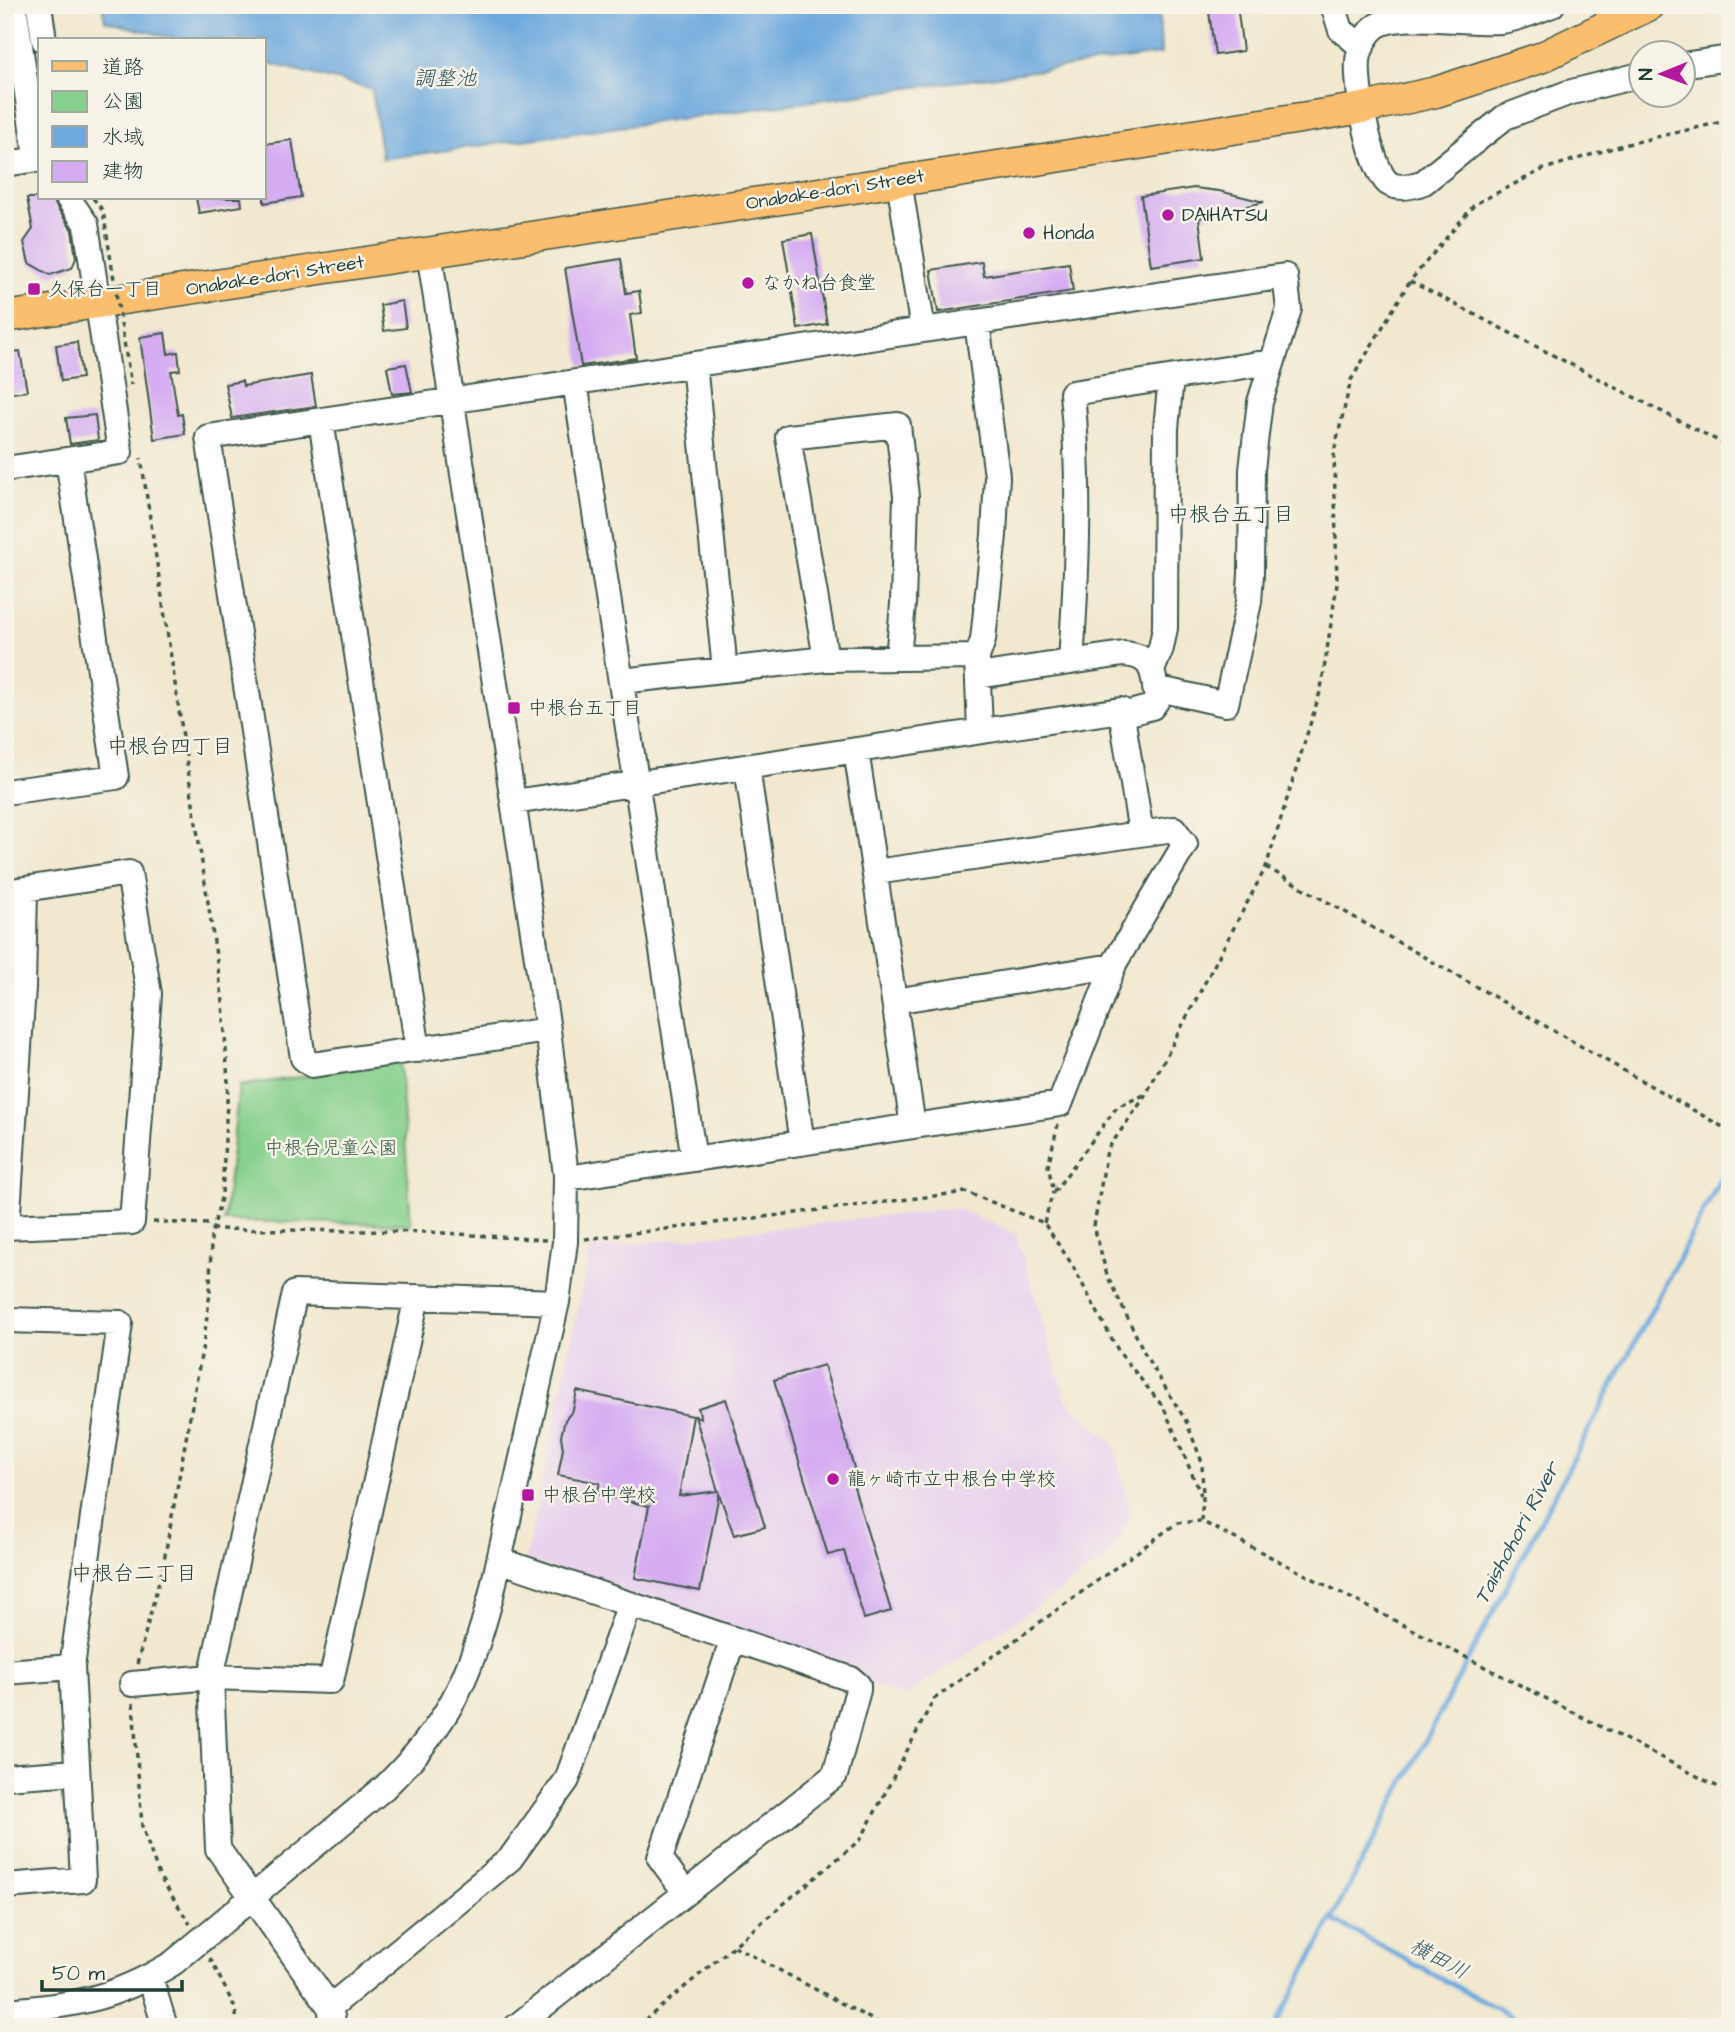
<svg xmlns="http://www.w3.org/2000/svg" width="1735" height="2032" font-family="'Architects Daughter','Klee One',sans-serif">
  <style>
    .built { fill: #e8d2ee }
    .green { fill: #87d08d; stroke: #538660; stroke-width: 2 }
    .water { fill: #6da9de; stroke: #467389; stroke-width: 2 }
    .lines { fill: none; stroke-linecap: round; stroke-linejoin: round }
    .stream { stroke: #6da9de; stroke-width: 5 }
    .building { fill: #d5acf2 }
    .minor-casing { stroke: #3e574b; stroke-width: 28 }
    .major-casing { stroke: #3e574b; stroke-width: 33 }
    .path { stroke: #3e574b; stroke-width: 3.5; stroke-dasharray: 5 5; stroke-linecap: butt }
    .minor { stroke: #fff; stroke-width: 24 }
    .major { stroke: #fbbd6e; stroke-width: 30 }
    .path-bridge { stroke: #3e574b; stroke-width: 3.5; stroke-dasharray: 5 5; stroke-linecap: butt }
    .poi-dot { fill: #b5179e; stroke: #f7f3e8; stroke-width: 2.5 }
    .labels { text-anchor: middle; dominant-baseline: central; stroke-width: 5; stroke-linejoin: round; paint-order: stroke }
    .street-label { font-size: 19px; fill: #1f3d34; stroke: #f7f3e8 }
    .poi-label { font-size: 19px; fill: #1f3d34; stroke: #f7f3e8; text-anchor: start }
    .park-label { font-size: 19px; fill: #345a46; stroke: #f7f3e8 }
    .water-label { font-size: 21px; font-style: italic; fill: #32585e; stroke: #f7f3e8 }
    .neighbourhood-label { font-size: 21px; fill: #1f3d34; stroke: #f7f3e8 }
  </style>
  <rect width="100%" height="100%" fill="#f7f3e8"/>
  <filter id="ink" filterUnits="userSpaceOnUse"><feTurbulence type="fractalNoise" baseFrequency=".0143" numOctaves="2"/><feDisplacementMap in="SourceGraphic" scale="14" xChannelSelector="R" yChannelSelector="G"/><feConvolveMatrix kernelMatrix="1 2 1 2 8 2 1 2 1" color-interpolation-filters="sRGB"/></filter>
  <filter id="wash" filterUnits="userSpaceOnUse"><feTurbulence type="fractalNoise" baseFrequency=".00686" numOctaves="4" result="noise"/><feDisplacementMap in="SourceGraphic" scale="28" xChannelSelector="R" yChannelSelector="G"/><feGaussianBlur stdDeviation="1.57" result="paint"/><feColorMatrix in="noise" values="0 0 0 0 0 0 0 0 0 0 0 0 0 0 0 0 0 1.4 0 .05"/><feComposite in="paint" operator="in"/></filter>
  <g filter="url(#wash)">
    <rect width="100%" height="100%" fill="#f1e8cf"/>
    <path class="built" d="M955,1208l61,26 50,166 48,44 17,69 -21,43 -205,140 -379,-137 64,-310z"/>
    <path class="green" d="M400,1062l11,162 -187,-3 15,-135z"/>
    <path class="water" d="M102,5h1057l2,49 -779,105 -10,-70 -108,-27v-22h-84l-75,-19z"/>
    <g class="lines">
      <path class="stream" d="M1333,1920l198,107
        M1275,2027l455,-866"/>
    </g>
    <g id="blocks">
      <path class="building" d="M1208,5h29l6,46 -28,4z
        M292,140l9,57 -37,6v-59z
        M1194,188l25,3 45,11 -65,16 5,40 -53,8 -10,-70z
        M27,198h26l3,8 16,24 4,28 -4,10 -22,7 -21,-12 -5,-21 9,-13z
        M196,198h45l1,8 -43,7z
        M812,234l15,90 -29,5 -15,-90z
        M621,259l5,34 13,-2 3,22 -12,2 6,43 -55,8 -16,-98z
        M982,262l2,14 85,-13 4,28 -135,21 -7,-42z
        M402,301l4,27 -22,3 -4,-26z
        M165,333l3,21 10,-2 2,18 -9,1 7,44 4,-1 3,20 -31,5 -14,-102z
        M77,342l5,36 -21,3 -5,-36z
        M20,351l7,40 -22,3v-41z
        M406,364l6,28 -20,2 -5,-27z
        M311,375l5,31 -84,12 -7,-34 17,-3 1,5z
        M95,415l3,25 -28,4 -4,-26z
        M824,1365l35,120 -5,2 37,124 -27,8 -20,-68 -16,4 -54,-175z
        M577,1391l116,25 -14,80 39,-5 -23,-75 6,2 -3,-10 28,-9 39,128 -31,8 -15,-41 -19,97 -65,-13 14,-72 -52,-12 3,-11 -42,-8 5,-26 -2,-13 4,-16 8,-10z"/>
    </g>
  </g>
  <g filter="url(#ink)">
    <use href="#blocks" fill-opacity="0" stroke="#3e574b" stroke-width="2"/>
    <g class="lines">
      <g class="minor-casing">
        <path id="minor" d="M14,5l20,136 6,19
          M39,5l5,35
          M1333,5l8,25 21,17
          M1552,5c-16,6 -33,14 -51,16 -31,3 -103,-11 -126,6 -8,6 -14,18 -16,28 -6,22 11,113 29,128 10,7 26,3 36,-1l81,-65 63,-24 72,-18
          M1682,65l48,-7
          M5,164l34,-5
          M899,181l24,149
          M977,322l20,154 -3,59 -11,105 -6,17 3,74
          M694,364l31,306
          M575,382l119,777
          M321,420l97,630
          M5,469l115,-17 -34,-228 -18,-26
          M826,659l-38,-222 110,-12 8,71 -3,108 -5,54
          M1071,662c6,-90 10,-179 1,-269l199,-31
          M1153,668l8,-20 4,-20 1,-200 5,-50
          M978,676l145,-22c32,2 30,19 34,46l-5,7 -30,8
          M621,681l205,-22 151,-2
          M856,750l57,376
          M747,767l55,376
          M5,792l111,-15 -48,-317
          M514,802l607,-92 20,123
          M5,892l124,-19 20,121 -17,228 -127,5
          M894,1001l219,-35
          M548,1030l-236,35 -9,-7 -95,-621 1077,-161 4,33 -29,93 -4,32 -4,36 -1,104 -2,28 -23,102 -71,-16
          M567,1178l493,-74 55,-142 70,-118 -11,-15 -299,43
          M7,1227l16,-240 2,-98
          M5,1320l115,3 -48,344 11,213 -78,6
          M499,1560l352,119 7,6v5l-23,85 -319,252
          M5,1672l67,-5
          M132,1684l79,-7 120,4 86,-384
          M5,1777l72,-5
          M685,1892l-25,-34 73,-219
          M150,1977l15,50
          M330,2007l180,-148 57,-79 63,-176
          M5,2011c68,-5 109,-12 168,-48l212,-176c62,-61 85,-108 106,-191l66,-294 8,-60 1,-67 -18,-145 -119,-778
          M334,2027l-4,-20 -112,-158 -7,-172 84,-384 262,9"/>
      </g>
      <g class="major-casing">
        <path id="major" d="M5,317l1058,-161 300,-48 73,-16 104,-34 110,-53"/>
      </g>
      <path class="path" d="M1410,281l320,166
        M1266,867l464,264
        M1058,1124l-10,42 6,26 63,-85 27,-12
        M153,1222l55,2 6,5 215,3 117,8
        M1044,1223l9,-31
        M585,1239l381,-47 78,31 27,40 48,89 45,56 37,87
        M1201,1521l2,-21 -1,-38 -16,-41 -39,-63 -40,-83 -13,-49 13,-76 37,-52 122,-231 55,-178 16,-105 -3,-132 17,-72 59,-99 65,-77 69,-35 79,-24 107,-25
        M137,1664l26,-98 41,-227 6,-46 1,-56 11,-43 6,-111 -5,-81 -82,-544
        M133,1703l9,123 17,50 31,48
        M734,1946l152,81
        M210,1958l25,50 3,19
        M637,2027l224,-188 73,-140 243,-176 24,-2 529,272"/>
      <use href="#minor" class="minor"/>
      <use href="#major" class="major"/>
      <path class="path-bridge" d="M93,198l10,13 28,174"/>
    </g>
  </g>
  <g class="poi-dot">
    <circle cx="1168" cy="215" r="7"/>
    <circle cx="1029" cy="233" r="7"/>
    <circle cx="748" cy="283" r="7"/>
    <rect x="27" y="282" width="14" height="14" rx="3.5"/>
    <rect x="507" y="701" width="14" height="14" rx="3.5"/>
    <circle cx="833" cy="1479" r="7"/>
    <rect x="521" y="1488" width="14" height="14" rx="3.5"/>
  </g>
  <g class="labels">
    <g class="street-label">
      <text transform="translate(835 190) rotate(-9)">Onabake-dori Street</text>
      <text transform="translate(275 276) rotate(-9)">Onabake-dori Street</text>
    </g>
    <g class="poi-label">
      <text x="1182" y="215">DAIHATSU</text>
      <text x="1043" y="233">Honda</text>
      <text x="762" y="283">なかね台食堂</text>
      <text x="48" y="289">久保台一丁目</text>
      <text x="528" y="708">中根台五丁目</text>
      <text x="847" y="1479">龍ヶ崎市立中根台中学校</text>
      <text x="542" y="1495">中根台中学校</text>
    </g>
    <g class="park-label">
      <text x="331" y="1148">中根台児童公園</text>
    </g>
    <g class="water-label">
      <text x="445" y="78">調整池</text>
      <text transform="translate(1517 1533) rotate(-62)">Taishohori River</text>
      <text transform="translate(1439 1959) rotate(28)">横田川</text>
    </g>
    <g class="neighbourhood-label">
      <text x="1231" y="514">中根台五丁目</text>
      <text x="170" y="746">中根台四丁目</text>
      <text x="134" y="1573">中根台二丁目</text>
    </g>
  </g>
  <rect width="1735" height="2032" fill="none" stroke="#f7f3e8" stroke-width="28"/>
  <rect x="38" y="38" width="228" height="161" fill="#f7f3e8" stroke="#a1aaa0" stroke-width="2"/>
  <rect x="52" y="61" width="35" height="10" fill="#fbbd6e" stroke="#a1aaa0" stroke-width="2"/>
  <text x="102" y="74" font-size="21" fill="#1f3d34">道路</text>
  <rect x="52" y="91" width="35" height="21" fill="#87d08d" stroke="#a1aaa0" stroke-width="2"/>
  <text x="102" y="108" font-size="21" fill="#1f3d34">公園</text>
  <rect x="52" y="126" width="35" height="21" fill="#6da9de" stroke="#a1aaa0" stroke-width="2"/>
  <text x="102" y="144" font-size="21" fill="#1f3d34">水域</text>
  <rect x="52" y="161" width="35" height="21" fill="#d5acf2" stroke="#a1aaa0" stroke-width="2"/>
  <text x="102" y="178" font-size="21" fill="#1f3d34">建物</text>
  <g transform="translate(1662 74) rotate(269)"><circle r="33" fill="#f7f3e8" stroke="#a1aaa0" stroke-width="2"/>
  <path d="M0-5L12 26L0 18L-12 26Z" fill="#b5179e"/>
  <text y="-10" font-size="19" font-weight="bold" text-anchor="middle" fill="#1f3d34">N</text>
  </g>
  <path d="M42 1980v10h140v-10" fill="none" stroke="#1f3d34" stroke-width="3.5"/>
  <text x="52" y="1980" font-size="21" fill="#1f3d34" stroke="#f7f3e8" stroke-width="5" paint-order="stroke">50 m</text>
</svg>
